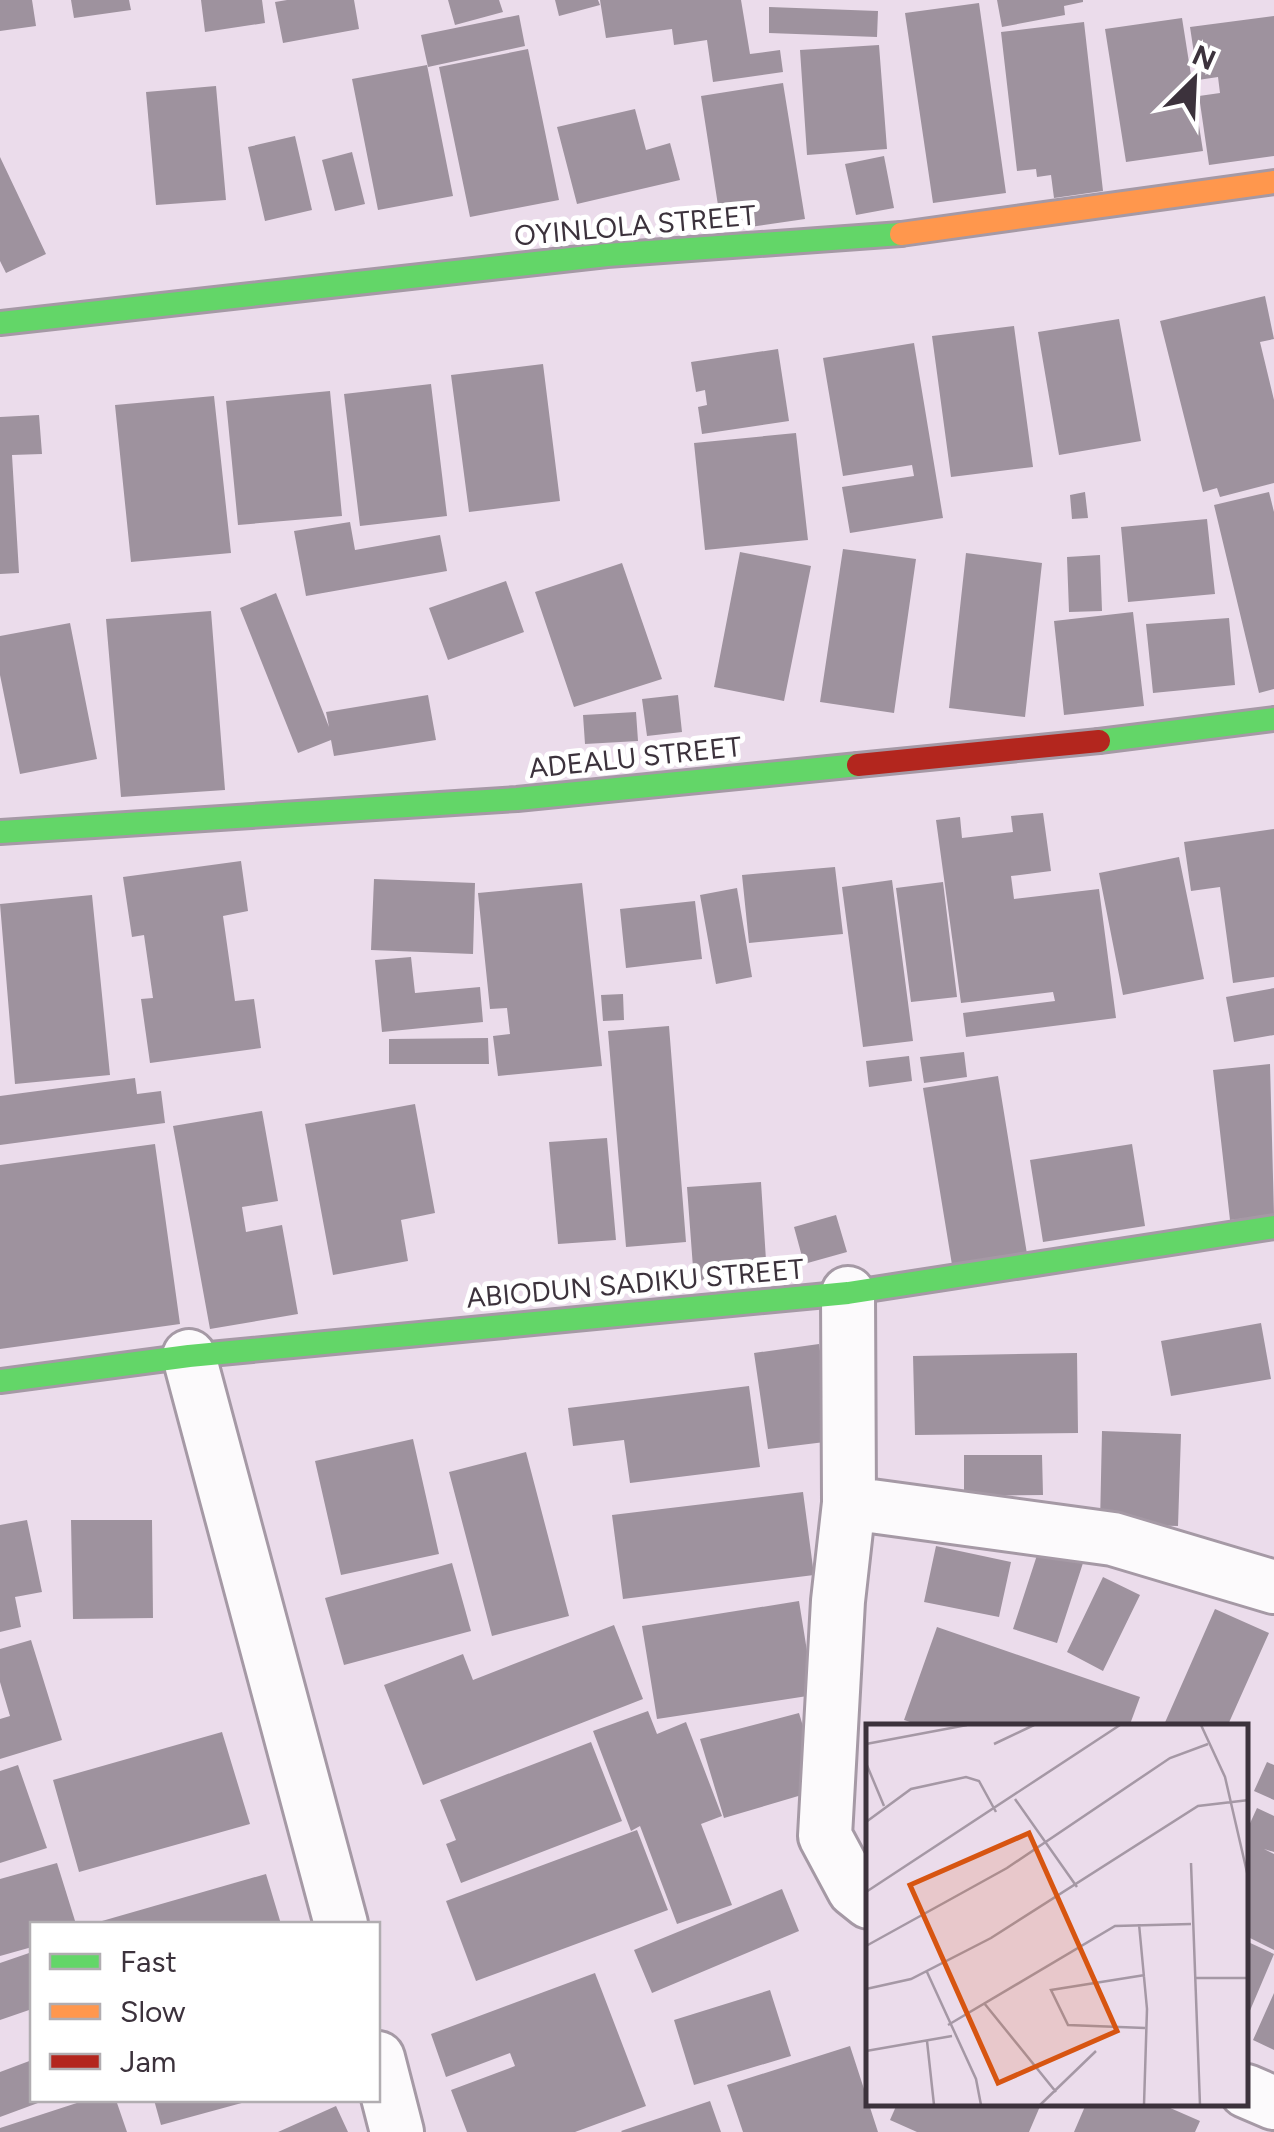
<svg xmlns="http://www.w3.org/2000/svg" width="1274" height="2132" font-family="Figtree,sans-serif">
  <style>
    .building { fill: #9e929e }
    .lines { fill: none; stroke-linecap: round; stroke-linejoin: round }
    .street-casing { stroke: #a599a5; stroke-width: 58 }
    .fast-casing { stroke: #a599a5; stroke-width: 28 }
    .slow-casing { stroke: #a599a5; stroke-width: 28 }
    .jam-casing { stroke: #a599a5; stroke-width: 28 }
    .street { stroke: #fcfafc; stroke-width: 52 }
    .fast { stroke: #63d668; stroke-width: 22 }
    .slow { stroke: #ff974d; stroke-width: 22 }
    .jam { stroke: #b3261e; stroke-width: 22 }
    .labels { text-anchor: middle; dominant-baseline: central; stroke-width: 10; stroke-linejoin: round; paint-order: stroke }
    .street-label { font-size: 28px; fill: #3c323c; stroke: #fff }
    .inset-road { fill: none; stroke: #a598a5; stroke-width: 2.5 }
    .view { fill: #d75511; fill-opacity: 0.15; stroke: #d75511; stroke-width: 5 }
    .inset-edge { fill: none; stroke: #3c323c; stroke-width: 5 }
  </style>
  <rect width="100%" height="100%" fill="#ebdceb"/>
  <path class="building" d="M0,0h32l4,26 -36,5z
    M71,0h58l2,10 -57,8z
    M201,0h61l3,23 -60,9z
    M287,0h67l5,29 -76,14 -8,-41z
    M448,0h51l4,12 -48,13z
    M555,0h43l2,5 -41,11z
    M600,0h141l9,54 30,-4 3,22 -70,10 -6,-42 -33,5 -2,-16 -66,9z
    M997,0h86v2l-19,4 1,9 -63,12z
    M979,3l27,190 -73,10 -28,-190z
    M769,7l109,4 -1,26 -108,-4z
    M519,15l6,31 -97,21 -7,-32z
    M1274,16v140l-65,9 -10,-69 21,-3 -2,-16 -20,3 -8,-53z
    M1182,18l21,133 -77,11 -21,-133z
    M1084,22l19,169 -49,7 -3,-23 -14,2 -1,-8 -19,2 -16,-139z
    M879,45l8,104 -80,6 -7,-105z
    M528,49l31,151 -89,17 -31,-150z
    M427,65l26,131 -75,14 -26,-131z
    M783,83l22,136 -83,12 -21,-135z
    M216,86l10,114 -70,5 -10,-113z
    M635,109l11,41 24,-7 10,37 -103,24 -20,-77z
    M295,136l17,74 -47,11 -17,-74z
    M352,152l13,52 -30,7 -13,-51z
    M884,156l10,52 -38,7 -11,-51z
    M0,157l46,97 -40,19 -6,-12z
    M1265,296l9,43 -14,3 14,58v83l-54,14 -3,-9 -14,4 -43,-171z
    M1119,319l22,122 -82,14 -21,-123z
    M1014,326l19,141 -82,10 -19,-141z
    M914,343l29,175 -93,15 -8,-46 72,-11 -2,-11 -69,11 -20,-118z
    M778,349l11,72 -87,13 -4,-27 9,-2 -2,-15 -9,2 -5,-30z
    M543,364l17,137 -91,11 -18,-137z
    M431,384l16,132 -87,10 -16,-132z
    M330,391l12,125 -104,9 -12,-124z
    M214,396l17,157 -100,9 -16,-157z
    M39,415l3,39 -30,1 7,118 -19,1v-157z
    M796,433l12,107 -103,10 -11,-107z
    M1085,492l3,26 -16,1 -2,-24z
    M1269,492l5,20v177l-15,4 -45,-188z
    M1207,519l8,75 -87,8 -7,-75z
    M350,522l5,28 85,-15 7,36 -141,25 -12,-65z
    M843,549l73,10 -22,154 -74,-11z
    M740,552l71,14 -27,135 -70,-14z
    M966,553l76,10 -17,154 -76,-9z
    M1100,555l2,56 -33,1 -2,-55z
    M622,563l40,116 -88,28 -39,-115z
    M506,581l18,51 -76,28 -19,-52z
    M276,593l53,134 -3,-15 102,-17 8,45 -102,16 -3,-16 -33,13 -58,-145z
    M211,611l14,179 -104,7 -15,-178z
    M1133,612l11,94 -80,9 -10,-94z
    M1229,618l6,67 -82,8 -7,-69z
    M70,623l27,136 -77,15 -20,-99v-39z
    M678,695l4,37 -35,4 -5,-37z
    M636,712l2,29 -53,3 -2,-29z
    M1043,813l8,58 -40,5 3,23 85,-10 17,129 -150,19 -3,-24 92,-12 -2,-9 -92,11 -25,-183 24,-3 2,21 51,-6 -2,-16z
    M1274,829v148l-41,6 -13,-96 -29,4 -7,-49z
    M1179,857l25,122 -81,16 -24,-122z
    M241,861l7,50 -25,5 12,85 19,-2 7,49 -111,15 -9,-64 12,-1 -9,-63 -12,2 -9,-60z
    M835,867l8,67 -94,9 -7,-68z
    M374,879l101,4 -2,71 -102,-4z
    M892,880l21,161 -50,6 -21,-160z
    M943,882l14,115 -46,5 -15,-114z
    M582,883l20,183 -104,10 -5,-40 17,-2 -3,-26 -17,1 -12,-116z
    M737,888l15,89 -36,7 -16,-89z
    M92,895l18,180 -95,9 -15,-180z
    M695,901l7,58 -76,9 -6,-59z
    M411,957l4,36 65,-6 3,35 -101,10 -7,-72z
    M1274,988v47l-40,7 -8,-45z
    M623,994l1,26 -21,1 -2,-26z
    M669,1026l17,216 -60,5 -18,-216z
    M488,1038l1,26h-100v-25z
    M964,1052l3,25 -43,6 -4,-26z
    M909,1056l3,25 -43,6 -3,-26z
    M1270,1064l4,151 -44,5 -17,-150z
    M998,1076l30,184 -75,11 -30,-183z
    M135,1078l2,16 24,-3 4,32 -165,22v-49z
    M415,1104l20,109 -34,7 7,41 -75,14 -28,-151z
    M262,1111l16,90 -36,6 4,25 36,-7 16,89 -88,15 -37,-203z
    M607,1138l9,102 -58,4 -9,-102z
    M155,1144l25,180 -180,25v-184z
    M1132,1144l13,82 -102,16 -13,-82z
    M761,1182l6,94 -73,5 -7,-94z
    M836,1215l11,37 -43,12 -10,-37z
    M1261,1323l10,56 -100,17 -10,-55z
    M819,1344l14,97 -65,8 -14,-96z
    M1077,1353l1,80 -163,2 -2,-79z
    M749,1386l11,81 -130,16 -6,-43 -51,6 -5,-38z
    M1102,1431l79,3 -3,92 -78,-2z
    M413,1439l26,115 -98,21 -26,-114z
    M526,1452l43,164 -77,20 -43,-164z
    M964,1455h78l1,40 -79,1z
    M803,1492l11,83 -191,24 -11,-84z
    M27,1520l15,72 -27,5 6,30 -21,5v-107z
    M71,1520h81l1,98 -80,1z
    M936,1546l75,16 -12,55 -75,-15z
    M1039,1549l44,14 -26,80 -44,-14z
    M452,1563l19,68 -127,34 -19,-67z
    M1103,1577l37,18 -37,76 -36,-19z
    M799,1601l15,94 -157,24 -15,-93z
    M1215,1609l54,24 -42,94h-64z
    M614,1625l29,74 -220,86 -39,-100 79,-31 10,26z
    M937,1627l203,70 -11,30h-204l-21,-7z
    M31,1640l31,100 -62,19v-40l10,-3 -10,-34v-33z
    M648,1711l9,23 29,-12 36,94 -21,8 31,81 -55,19 -37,-98 -9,5 -38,-100z
    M799,1713l23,76 -98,29 -24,-79z
    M222,1732l28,92 -171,48 -26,-92z
    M591,1742l31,79 -161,62 -15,-39 10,-4 -16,-40z
    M1267,1762l7,3v35l-20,-9z
    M18,1765l29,83 -47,15v-92z
    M1257,1808l17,8v36l-10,-3 10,5v96l-28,-14v-104z
    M637,1830l31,80 -192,71 -30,-80z
    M57,1863l19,61h-44v23l-32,9v-77z
    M266,1874l15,50h-186v-1z
    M782,1889l17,42 -147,62 -18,-43z
    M1246,1941l28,13 -28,66z
    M32,1952v57l-32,11v-57z
    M595,1973l51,133 -71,26h-108l-16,-42 64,-24 -5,-13 -64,24 -15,-43z
    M770,1990l21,66 -97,29 -20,-65z
    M1274,1993v57l-21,-10z
    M850,2046l28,86h-135l-16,-47z
    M32,2060v40h14l-46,17v-45z
    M86,2100h30l11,32h-127v-4z
    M154,2100h95v1l-88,24z
    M710,2101l11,31h-99l-1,-1z
    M897,2104h144l-12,28h-112l-27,-12z
    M1086,2104h75l39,17 -5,11h-121z
    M336,2106l12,26h-70z"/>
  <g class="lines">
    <g class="street-casing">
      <path id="street" d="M848,1293l1,210
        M189,1356l152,568
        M869,1902l-15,-12 -29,-54 13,-235 11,-98 264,36 161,48
        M378,2058l19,74
        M1246,2091l28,12"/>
    </g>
    <g class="fast-casing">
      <path id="fast" d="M0,323l607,-68 294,-21
        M1099,741l175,-22
        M0,832l517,-33 341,-34
        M0,1381l189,-25 659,-63 426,-66"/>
    </g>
    <g class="slow-casing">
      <path id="slow" d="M901,234l373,-52"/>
    </g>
    <g class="jam-casing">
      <path id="jam" d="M858,765l241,-24"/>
    </g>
    <use href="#street" class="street"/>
    <use href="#fast" class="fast"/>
    <use href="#slow" class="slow"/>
    <use href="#jam" class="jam"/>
  </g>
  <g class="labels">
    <g class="street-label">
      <text transform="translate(635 225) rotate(-5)">OYINLOLA STREET</text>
      <text transform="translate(635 757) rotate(-6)">ADEALU STREET</text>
      <text transform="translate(635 1283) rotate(-5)">ABIODUN SADIKU STREET</text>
    </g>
  </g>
  <g transform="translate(866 1724)">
    <rect width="382" height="382" fill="#ebdceb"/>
    <path class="inset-road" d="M335,1l24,52 24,104M0,20l101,-19M128,20l40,-19M0,39l18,43M149,75l62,88M0,98l45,-33 55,-12 13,4 17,31M325,139l9,242M0,168l254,-167M383,184v97M273,200l8,85 -3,96M0,222l141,-78 163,-110 38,-14M61,248l49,107 5,26M329,254h52M0,265l45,-10 80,-41 207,-132 51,-6M118,279l72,89M82,301l167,-99 76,-2M279,304l-77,-3 -17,-35 94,-15M61,317l7,64M0,327l86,-15M174,381l56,-54"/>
    <path class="view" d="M163,109l88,198 -119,52 -88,-198z"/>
    <rect width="382" height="382" class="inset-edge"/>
  </g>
  <rect x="30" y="1922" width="350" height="180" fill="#ffffff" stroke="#b1adb1" stroke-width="2.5"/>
  <rect x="50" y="1954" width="50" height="15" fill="#63d668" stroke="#b1adb1" stroke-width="2.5"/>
  <text x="120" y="1972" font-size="30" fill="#3c323c">Fast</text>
  <rect x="50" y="2004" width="50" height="15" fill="#ff974d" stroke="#b1adb1" stroke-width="2.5"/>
  <text x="120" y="2022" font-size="30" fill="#3c323c">Slow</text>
  <rect x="50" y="2054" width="50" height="15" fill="#b3261e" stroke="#b1adb1" stroke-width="2.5"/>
  <text x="120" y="2072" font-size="30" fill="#3c323c">Jam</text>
  <g transform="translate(1194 80) rotate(24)" stroke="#ffffff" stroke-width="8" paint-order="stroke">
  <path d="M0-8L18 38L0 25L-18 38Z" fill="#3c323c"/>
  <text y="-15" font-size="28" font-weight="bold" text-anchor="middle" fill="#3c323c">N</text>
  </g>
</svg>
